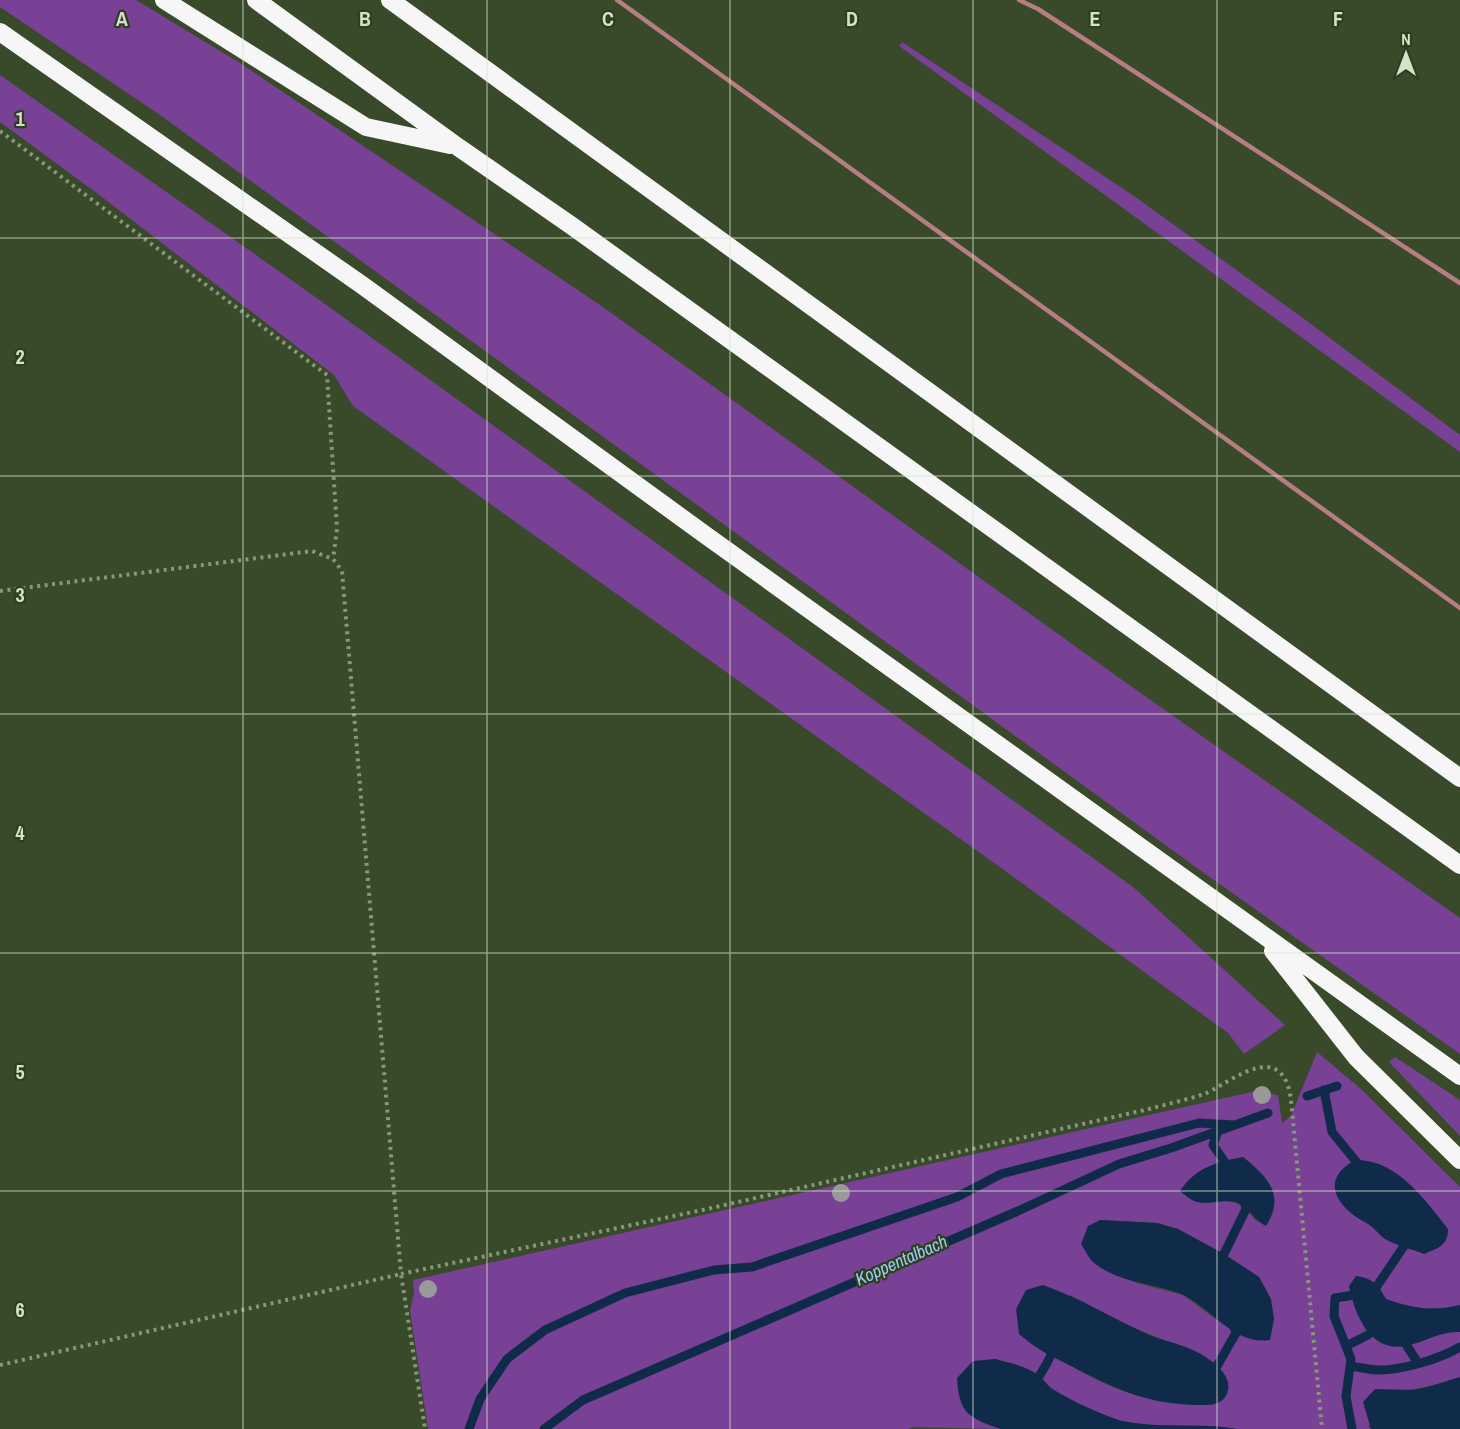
<svg xmlns="http://www.w3.org/2000/svg" width="1460" height="1429" font-family="'Archivo Narrow',sans-serif">
  <style>
    .green { fill: #784195; fill-rule: evenodd }
    .water { fill: #102b49 }
    .lines { fill: none; stroke-linecap: round; stroke-linejoin: round }
    .stream { stroke: #102b49; stroke-width: 9 }
    .path { stroke: #87967c; stroke-width: 4; stroke-dasharray: 3 4.5; stroke-linecap: butt }
    .service { stroke: #b67d83; stroke-width: 4.5 }
    .motorway { stroke: #f6f6f6; stroke-width: 18 }
    .tree { fill: #999998 }
    .grid { fill: none; stroke: #d5e1cd; stroke-width: 1.5; stroke-opacity: 0.55 }
    .labels { text-anchor: middle; dominant-baseline: central; stroke-width: 4.5; stroke-linejoin: round; paint-order: stroke }
    .water-label { font-size: 18px; font-style: italic; fill: #a1c8f5; stroke: #2d3f1f }
    .grid-label { font-size: 20px; text-anchor: middle; font-weight: bold; fill: #d5e1cd; stroke: #2d3f1f; stroke-width: 4.5; stroke-linejoin: round; paint-order: stroke }
  </style>
  <rect width="100%" height="100%" fill="#384a29"/>
  <path class="green" d="M0,0h136l104,63 363,244 515,370 342,241v136l-256,-181 -1044,-758 -160,-108z
    M902,42l232,154 173,125 153,114v17l-561,-406z
    M0,75l307,216 826,596 152,138 -41,29 -16,-21 -224,-163 -651,-464 -19,-31 -236,-181 -98,-72z
    M1317,1052l44,37 99,98v118c-27,7 -49,3 -75,-6l-7,-15 -29,2 2,9 17,40 39,11 28,-11 14,-3h11v45c-21,6 -39,13 -60,13l-32,36 3,3h-134c-38,-6 -77,0 -115,-8 -18,-5 -55,-22 -71,-33 -5,-4 -8,-9 -13,-13 -12,-9 -29,-12 -43,-16l-14,63 20,7 -89,-2 -4,2h-480l-18,-119 4,-17 -1,-13 843,-189 22,4 4,28 9,-7zM1244,1157l13,65c-18,-23 -24,-22 -51,-19l10,-41zM1100,1220l57,3 21,6 46,25 35,23 12,22 -47,26 -41,-30 -46,-12 -44,-21zM1070,1295l57,30 44,18 42,62c-57,-1 -88,-9 -139,-37z
    M1395,1057l65,43v36l-71,-74z"/>
  <path class="water" d="M1243,1157c24,19 43,38 23,69 -13,-6 -15,-17 -26,-22 -15,-8 -33,4 -48,-4 -4,-2 -8,-6 -12,-9 16,-24 37,-29 63,-34z
    M1355,1160c41,-1 70,39 93,69 0,16 -9,19 -24,25 -12,-5 -27,-8 -39,-15 -5,-3 -9,-9 -13,-12 -6,-5 -14,-8 -20,-13 -23,-19 -24,-39 3,-54z
    M1100,1220l57,3 21,6 46,25 35,23 12,22 3,20 -4,21c-37,6 -58,-33 -89,-46 -28,-11 -62,-11 -87,-31 -5,-4 -9,-13 -13,-19l7,-18z
    M1356,1276c17,2 22,9 30,23 25,9 47,13 74,6v27c-20,-1 -35,10 -54,14 -36,7 -51,-31 -57,-60z
    M1043,1285c37,13 69,33 104,49 16,7 36,10 52,19 11,6 33,21 29,37 -3,15 -17,15 -29,15 -53,-1 -80,-15 -126,-38 -22,-11 -34,-16 -54,-33l-3,-25 10,-19z
    M995,1359c14,4 31,7 43,16 5,4 8,9 13,13 16,11 53,28 71,33 38,8 78,1 115,8h-236c-32,-11 -42,-15 -44,-51l16,-17z
    M1460,1377v52h-89l-8,-27 12,-13 39,1 18,-4z"/>
  <g class="lines">
    <path class="stream" d="M1324,1090l8,42 31,38
      M1307,1096l30,-10
      M1218,1130l-5,15 18,26
      M1217,1261l7,-7 22,-45 -2,-10
      M1346,1346l22,-11
      M1407,1346l11,17
      M1350,1366c9,1 19,4 28,4 26,0 61,-11 82,-23
      M1206,1371l11,-5 19,-33 -3,-10
      M1035,1385c5,-14 16,-23 18,-38
      M469,1429l11,-30 27,-40 38,-29 80,-37 89,-23 38,-3 205,-70 44,-23 198,-51 35,2
      M544,1429l39,-29 435,-189 101,-47 52,-16 97,-35
      M1352,1429l-6,-33 5,-37 -17,-43 1,-18 38,-6 31,-46 4,-11"/>
    <path class="path" d="M0,131l327,244 10,154 -4,30
      M0,591l312,-40 21,8 9,12 59,703 306,-65 442,-100c18,-5 37,-9 55,-15 20,-7 65,-48 82,-13 3,6 4,13 5,19l31,329
      M0,1365l401,-91 24,155"/>
    <path class="service" d="M617,0l843,608
      M1019,0l19,9 422,274"/>
    <path class="motorway" d="M164,0l202,127 84,18
      M256,0l202,147 114,79 888,639
      M390,0l1070,778
      M0,32l362,253 342,249 756,542
      M1273,951l83,106 104,103"/>
  </g>
  <g class="tree">
    <circle cx="1262" cy="1095" r="9"/>
    <circle cx="841" cy="1193" r="9"/>
    <circle cx="428" cy="1289" r="9"/>
  </g>
  <path class="grid" d="M243,0v1429M487,0v1429M730,0v1429M973,0v1429M1217,0v1429M0,238h1460M0,476h1460M0,714h1460M0,953h1460M0,1191h1460"/>
  <g class="labels">
    <g class="water-label">
      <text transform="translate(901 1260) rotate(-24)">Koppentalbach</text>
    </g>
  </g>
  <g class="grid-label">
    <text x="122" y="26">A</text>
    <text x="365" y="26">B</text>
    <text x="608" y="26">C</text>
    <text x="852" y="26">D</text>
    <text x="1095" y="26">E</text>
    <text x="1338" y="26">F</text>
    <text x="20" y="126">1</text>
    <text x="20" y="364">2</text>
    <text x="20" y="602">3</text>
    <text x="20" y="840">4</text>
    <text x="20" y="1079">5</text>
    <text x="20" y="1317">6</text>
  </g>
  <g transform="translate(1406 54)" stroke="#2d3f1f" stroke-width="4.5" paint-order="stroke">
  <path d="M0-4.5L10 22L0 15L-10 22Z" fill="#d5e1cd"/>
  <text y="-9" font-size="16" font-weight="bold" text-anchor="middle" fill="#d5e1cd">N</text>
  </g>
</svg>
